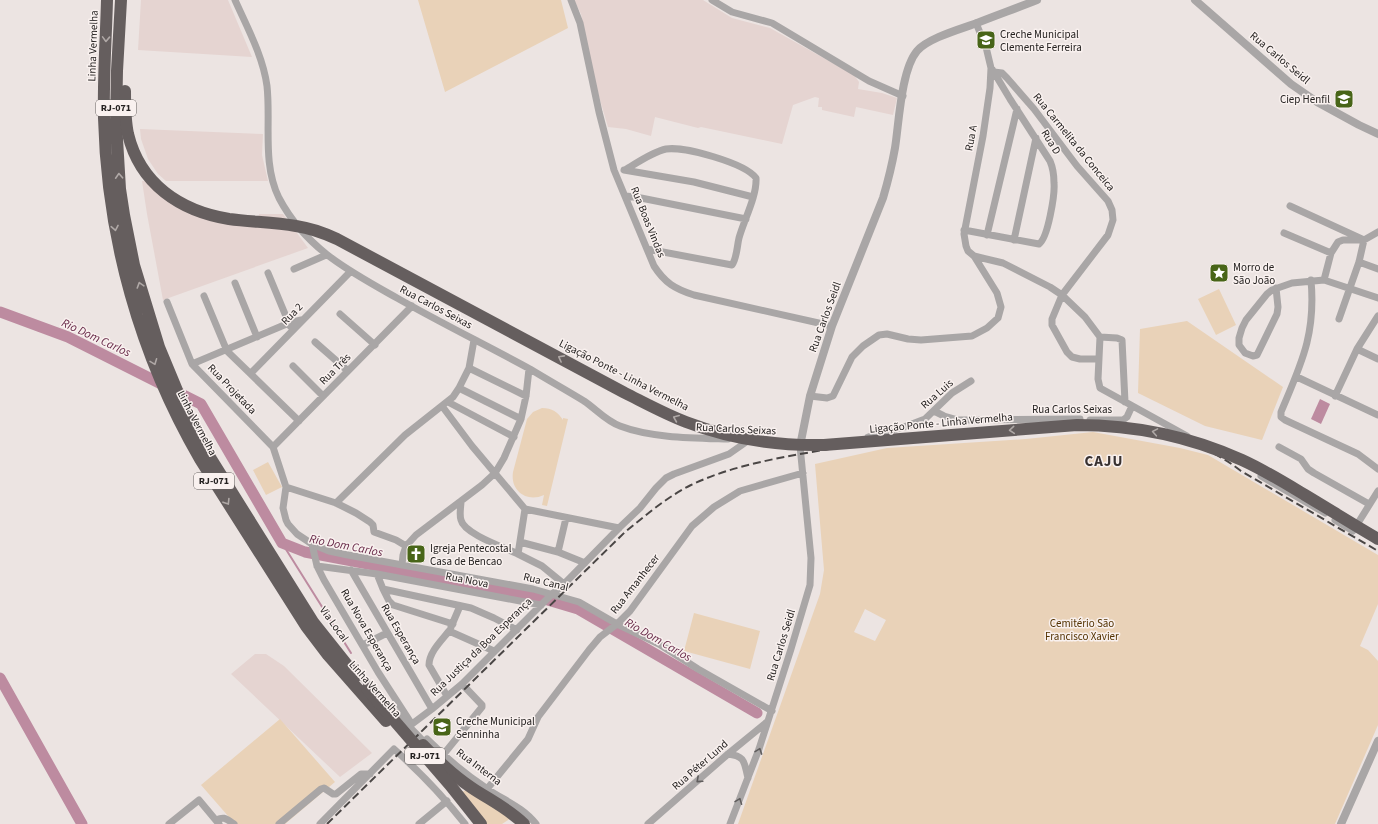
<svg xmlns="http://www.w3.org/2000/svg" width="1378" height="824" font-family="'Source Sans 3',sans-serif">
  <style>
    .built { fill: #e5d4d1 }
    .green { fill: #e9d2b8; fill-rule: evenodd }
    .water { fill: #bd8ba0 }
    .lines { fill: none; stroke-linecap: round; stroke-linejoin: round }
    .stream { stroke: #bd8ba0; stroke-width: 2 }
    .river { stroke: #bd8ba0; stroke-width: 11 }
    .minor { stroke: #a9a6a6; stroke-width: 7 }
    .tertiary { stroke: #a9a6a6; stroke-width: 8 }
    .motorway { stroke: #655e5e; stroke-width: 12 }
    .rail { stroke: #4a4645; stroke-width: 2; stroke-dasharray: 8 4; stroke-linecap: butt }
    .motorway-bridge { stroke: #655e5e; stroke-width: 12 }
    .oneway { stroke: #afa8a6 }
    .oneway2 { stroke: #605d5d }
    .labels { text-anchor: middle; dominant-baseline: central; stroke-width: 3; stroke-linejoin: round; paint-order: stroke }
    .shield { fill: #f9f1ef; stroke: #65605f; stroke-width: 1 }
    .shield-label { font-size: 10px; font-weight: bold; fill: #252221 }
    .poi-label { font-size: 11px; fill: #252221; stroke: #f9f1ef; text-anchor: start }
    .street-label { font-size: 11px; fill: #252221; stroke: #f9f1ef }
    .park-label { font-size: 11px; fill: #533200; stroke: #f9f1ef }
    .water-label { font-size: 12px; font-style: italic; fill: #672948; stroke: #f9f1ef }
    .district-label { font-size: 15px; font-weight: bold; letter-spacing: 1px; fill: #393231; stroke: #f9f1ef }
  </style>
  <rect width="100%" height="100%" fill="#ece4e2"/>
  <path class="built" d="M141,0h87l24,57 -114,-7z
    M574,0h129l29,18 38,10 84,47 5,7 -1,7 24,4 15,5 -4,17 -37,-8 -2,10 -32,-7v-3h-4l1,-9 -4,-1 -22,8 -11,39 -81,-17 -3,1 -43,-11 -4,19 -25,-7 -18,-2 -10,-34 -17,-79z
    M140,129l123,5 -1,21 6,26h-102l-8,-7 -10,-15 -7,-20z
    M142,181h5l37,30 24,9 26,4h24l1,-10h24l25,34 -145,52 -16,-86z
    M255,654h11l18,12 88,87 -32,24 -109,-103z"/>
  <path class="green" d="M418,0h143l7,28 -123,64z
    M1219,289l17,36 -20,10 -18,-36z
    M1187,321l96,66 -21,53 -57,-14 -67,-33 2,-64z
    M542,408c10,0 16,4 21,12v-2l5,1 -21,87 -5,-1 2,-10c-17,8 -34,-4 -31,-23l14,-53 6,-7z
    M1093,432l87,16 28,7 170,100v49l-18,42 8,4 10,11v64l-43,99h-597l82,-230 4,-24 -9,-106 72,-16 139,-9zM865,609l21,11 -11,21 -21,-9z
    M268,462l14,25 -16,8 -13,-25z
    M694,613l66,18 -10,38 -66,-18z
    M280,719l55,63 -50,42h-50l-34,-39z
    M466,790l45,28 -9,6h-16l-24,-32z"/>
  <path class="water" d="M1320,399l10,5 -9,20 -10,-5z"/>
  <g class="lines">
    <path class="stream" d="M282,543l69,110"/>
    <path class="river" d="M0,312l68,25 133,67 81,139 23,9 226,43 47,14 179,104
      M0,678l82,146"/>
    <path class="minor" d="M235,0c12,27 28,56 32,86 4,36 -5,78 12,112 27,51 70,73 118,100 44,25 89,47 133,71 18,11 36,21 54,32 12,8 22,20 36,25 31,12 74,12 108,13
      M571,0l9,23 19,89 15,58 40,96c11,17 21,23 40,29l138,31
      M712,0l20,12 40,11 97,58 34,15
      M994,72l8,1 5,5 27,31 43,57 31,35 4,9 1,10 -5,15 -46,60 -10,24v6l15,27 5,5 8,2h19
      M624,170l70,12 59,15
      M625,170c12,-7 27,-18 41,-21 18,-3 79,14 90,29 1,18 -12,42 -17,60 -2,8 -2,20 -7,27l-85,-16
      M626,196l15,2 105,21
      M1290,206l74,34 -5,22 -20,57
      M964,230l75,14c9,-6 16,-50 15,-61 0,-8 -1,-15 -4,-22l-40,-62 -18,-30
      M1284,233l47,20
      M987,235l30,-126
      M1014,240l22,-102
      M974,256l29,7 47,24 12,8 23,22 15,20 -2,42 2,9 87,48
      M1359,262l19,7
      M294,269l32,-14
      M268,273l22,53
      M1311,280c5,55 -10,84 -30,132v5l4,3 73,34 20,15
      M1324,280l7,-27 7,-11 5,-2h21l14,-8
      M235,283l22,54
      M1276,288l2,19 -1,7 -20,41 -4,1 -8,-3 -6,-8v-7l3,-10 4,-8 21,-26 5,-4 20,-7 32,-3 54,18
      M204,296l23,55 72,70
      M167,302l25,62 81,83 13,40 -3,21 3,12 2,4 9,10 15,10 17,7 19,4 185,34 46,13 38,22 42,20 39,25 74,42
      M340,314l35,31
      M1100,337l17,1 5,2 3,62
      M315,342l33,29
      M1357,349l21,10
      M192,364l97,-41 12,-3
      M293,366l30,30
      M469,368l57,28
      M251,373l99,-101
      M1297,377l81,38
      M459,388l62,31
      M810,396l17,2 6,-2 19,-39 11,-11 16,-11 8,-1 21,5 13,1 51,-4 15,-8 11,-10 3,-11 -4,-14 -23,-37 -6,-5 -2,-5 -2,-12 19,-98 7,-48 1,-20 -5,-21 -10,-24
      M1335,396l22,-47 21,-33
      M448,402l66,35
      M442,406l30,40 53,63
      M934,411l10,5 14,4 122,-1
      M1090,420h33l4,-3 5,-11
      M868,437l36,-10 21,-8 27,-26 19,-12
      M273,447l139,-141
      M1279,447l22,12 7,10 6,4 55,31
      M1261,476l64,37
      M286,487l50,16 20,10 14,9 3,3 1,7 22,8 10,6
      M461,501c0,6 -2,13 0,19 3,14 45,28 57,34
      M336,503l69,-68 48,-38 6,-9 10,-20 5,-28
      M525,509l-7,45 24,12 22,18
      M525,509l94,19
      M1335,520l18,11 25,-40
      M520,542l38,10 27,11
      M312,544l5,22 7,14 54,92 33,51
      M558,552l8,-34
      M402,565l1,-10 3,-9 10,-11 66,-50 13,-12 9,-15 17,-39 5,-23 3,-27
      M317,566l60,8 164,31
      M351,570l81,139
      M377,574l6,15 88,19 23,10 23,12
      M383,589l6,12 4,4 60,19
      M451,627l9,-21
      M363,645l24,-12
      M356,671l18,19
      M447,696l-18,-31c0,-13 13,-25 20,-34l45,20
      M392,709l36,37
      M412,724l20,-15 30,-25 87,-87 15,-13 55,-56 21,-20 16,-20 10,-10 8,-4 55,-20 20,-14
      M427,739c18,18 38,35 59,49 17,12 37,19 50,36
      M728,754c18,2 16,9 20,24
      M443,755l39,-48v-2l-20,-21
      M487,789l41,-50 10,-22 51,-67 11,-13 17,-13 13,-13 62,-85 22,-19 26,-16 63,-18
      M216,820c9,-4 10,-1 18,4
      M169,824l30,-24 20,24
      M279,824l42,-35 3,-1 9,6h3l25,-20h9
      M320,824l74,-75c27,24 49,47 71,75
      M419,824l28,-23
      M648,824l80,-70 39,-32
      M730,824l29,-75 32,-100 19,-64 1,-27 -11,-112"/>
    <path class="tertiary" d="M1195,0l96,84 26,18 42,23 19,9
      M800,446l10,-50 22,-70 51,-128c5,-17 9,-33 12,-50 4,-25 6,-78 22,-97 11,-13 44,-22 60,-28 20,-8 40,-15 60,-23
      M1341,824l37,-83"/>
    <path class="motorway" d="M107,0c-1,39 -4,79 -3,118 3,119 36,238 96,341l106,167 22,29 58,66
      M121,0l-4,71 -1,51 4,67 4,26 10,50 25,82 27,65 25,47 102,163 43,54
      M423,745c15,16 31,31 49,43 18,12 37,21 52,36"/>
    <path class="rail" d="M327,824l298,-292c21,-17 42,-35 66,-47 46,-22 100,-29 149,-38 32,-6 64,-13 96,-14 29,-2 58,0 88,-2 28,-3 85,-10 111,1 11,2 22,5 33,7 29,7 49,13 73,32l137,80"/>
    <path class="motorway-bridge" d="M125,91c0,15 0,29 3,43 12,50 52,77 101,85 22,3 45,3 67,7 14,2 28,7 41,13l288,154c20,10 40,21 61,29 44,17 91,24 138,23l253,-20c57,0 112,11 165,35 22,10 43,23 63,35 25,15 49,30 73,44
      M367,689l83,96 31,39"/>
  </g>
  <defs><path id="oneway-chevron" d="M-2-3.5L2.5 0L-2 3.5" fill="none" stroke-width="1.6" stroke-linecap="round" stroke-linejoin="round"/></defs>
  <g class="oneway">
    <use href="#oneway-chevron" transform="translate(106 39) rotate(92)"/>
    <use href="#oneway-chevron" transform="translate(119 176) rotate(-93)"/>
    <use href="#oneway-chevron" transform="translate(115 228) rotate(79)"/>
    <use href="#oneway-chevron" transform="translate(140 285) rotate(-107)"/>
    <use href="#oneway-chevron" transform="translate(561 358) rotate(-152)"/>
    <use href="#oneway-chevron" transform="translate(154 362) rotate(69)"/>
    <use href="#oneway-chevron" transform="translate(676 418) rotate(-157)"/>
    <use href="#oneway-chevron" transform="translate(1012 430) rotate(175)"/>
    <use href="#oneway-chevron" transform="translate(1155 432) rotate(-170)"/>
    <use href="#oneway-chevron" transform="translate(227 502) rotate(58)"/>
  </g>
  <g class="oneway2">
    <use href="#oneway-chevron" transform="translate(759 751) rotate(-70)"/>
    <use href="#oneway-chevron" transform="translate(699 780) rotate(138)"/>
    <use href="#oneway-chevron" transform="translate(739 801) rotate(-69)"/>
  </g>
  <defs>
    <g id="school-square" transform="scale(1)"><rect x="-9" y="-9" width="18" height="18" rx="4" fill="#486518" stroke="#f9f1ef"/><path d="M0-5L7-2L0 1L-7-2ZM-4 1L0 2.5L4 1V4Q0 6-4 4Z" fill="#fff"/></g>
    <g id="sight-square" transform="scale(1)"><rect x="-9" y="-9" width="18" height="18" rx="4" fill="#486518" stroke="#f9f1ef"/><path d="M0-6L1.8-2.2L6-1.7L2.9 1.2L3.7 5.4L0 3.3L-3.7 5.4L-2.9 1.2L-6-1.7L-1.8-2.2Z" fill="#fff"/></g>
    <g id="church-square" transform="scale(1)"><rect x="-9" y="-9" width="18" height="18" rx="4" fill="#486518" stroke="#f9f1ef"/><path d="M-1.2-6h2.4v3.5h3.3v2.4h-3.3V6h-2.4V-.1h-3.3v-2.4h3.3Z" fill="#fff"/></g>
  </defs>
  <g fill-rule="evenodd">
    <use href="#school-square" x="986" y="40"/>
    <use href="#school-square" x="1344" y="99"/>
    <use href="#sight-square" x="1219" y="273"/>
    <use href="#church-square" x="416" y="554"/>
    <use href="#school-square" x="442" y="727"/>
  </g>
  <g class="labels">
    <g class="shield">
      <rect x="96" y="100" width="40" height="16" rx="3"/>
      <rect x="194" y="473" width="40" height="16" rx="3"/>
      <rect x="405" y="748" width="40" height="16" rx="3"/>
    </g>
    <g class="shield-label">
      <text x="116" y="108">RJ-071</text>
      <text x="214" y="481">RJ-071</text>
      <text x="425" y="756">RJ-071</text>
    </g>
    <g class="poi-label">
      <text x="1000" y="34">Creche Municipal<tspan x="1000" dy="13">Clemente Ferreira</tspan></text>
      <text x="1330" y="99" text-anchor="end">Ciep Henfil</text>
      <text x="1233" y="267">Morro de<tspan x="1233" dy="13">São João</tspan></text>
      <text x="430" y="548">Igreja Pentecostal<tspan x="430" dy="13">Casa de Bencao</tspan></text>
      <text x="456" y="721">Creche Municipal<tspan x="456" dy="13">Senninha</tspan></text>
    </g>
    <g class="street-label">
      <text transform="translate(93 46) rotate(-88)">Linha Vermelha</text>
      <text transform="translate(1280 58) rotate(40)">Rua Carlos Seidl</text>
      <text transform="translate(971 138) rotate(-79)">Rua A</text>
      <text transform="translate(1051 142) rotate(58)">Rua D</text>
      <text transform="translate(1074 142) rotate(51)">Rua Carmelita da Conceica</text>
      <text transform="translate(648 222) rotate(68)">Rua Boas Vindas</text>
      <text transform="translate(436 307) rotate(28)">Rua Carlos Seixas</text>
      <text transform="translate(292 314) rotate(-46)">Rua 2</text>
      <text transform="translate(825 317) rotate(-70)">Rua Carlos Seidl</text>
      <text transform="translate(335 369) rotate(-45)">Rua Três</text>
      <text transform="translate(624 375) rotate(27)">Ligação Ponte - Linha Vermelha</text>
      <text transform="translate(232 389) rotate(46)">Rua Projetada</text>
      <text transform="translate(937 394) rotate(-41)">Rua Luis</text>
      <text x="1072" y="409">Rua Carlos Seixas</text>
      <text transform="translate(197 423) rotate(62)">Linha Vermelha</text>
      <text transform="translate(941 423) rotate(-5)">Ligação Ponte - Linha Vermelha</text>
      <text transform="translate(736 429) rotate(3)">Rua Carlos Seixas</text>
      <text transform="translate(467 580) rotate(11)">Rua Nova</text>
      <text transform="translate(546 582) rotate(14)">Rua Canal</text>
      <text transform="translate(635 584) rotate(-52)">Rua Amanhecer</text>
      <text transform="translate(334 624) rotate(54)">Via Local</text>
      <text transform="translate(367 630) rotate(60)">Rua Nova Esperança</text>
      <text transform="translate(401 634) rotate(60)">Rua Esperança</text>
      <text transform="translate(781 645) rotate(-73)">Rua Carlos Seidl</text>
      <text transform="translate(481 647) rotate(-44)">Rua Justiça da Boa Esperança</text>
      <text transform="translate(375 689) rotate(48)">Linha Vermelha</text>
      <text transform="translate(700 765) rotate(-41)">Rua Péter Lund</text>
      <text transform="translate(479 767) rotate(37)">Rua Interna</text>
    </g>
    <g class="park-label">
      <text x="1082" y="623">Cemitério São<tspan x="1082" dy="13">Francisco Xavier</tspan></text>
    </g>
    <g class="water-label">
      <text transform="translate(96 338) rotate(25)">Rio Dom Carlos</text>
      <text transform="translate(346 546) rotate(11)">Rio Dom Carlos</text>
      <text transform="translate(658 640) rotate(30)">Rio Dom Carlos</text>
    </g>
    <g class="district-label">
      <text x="1104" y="461">CAJU</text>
    </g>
  </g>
</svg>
